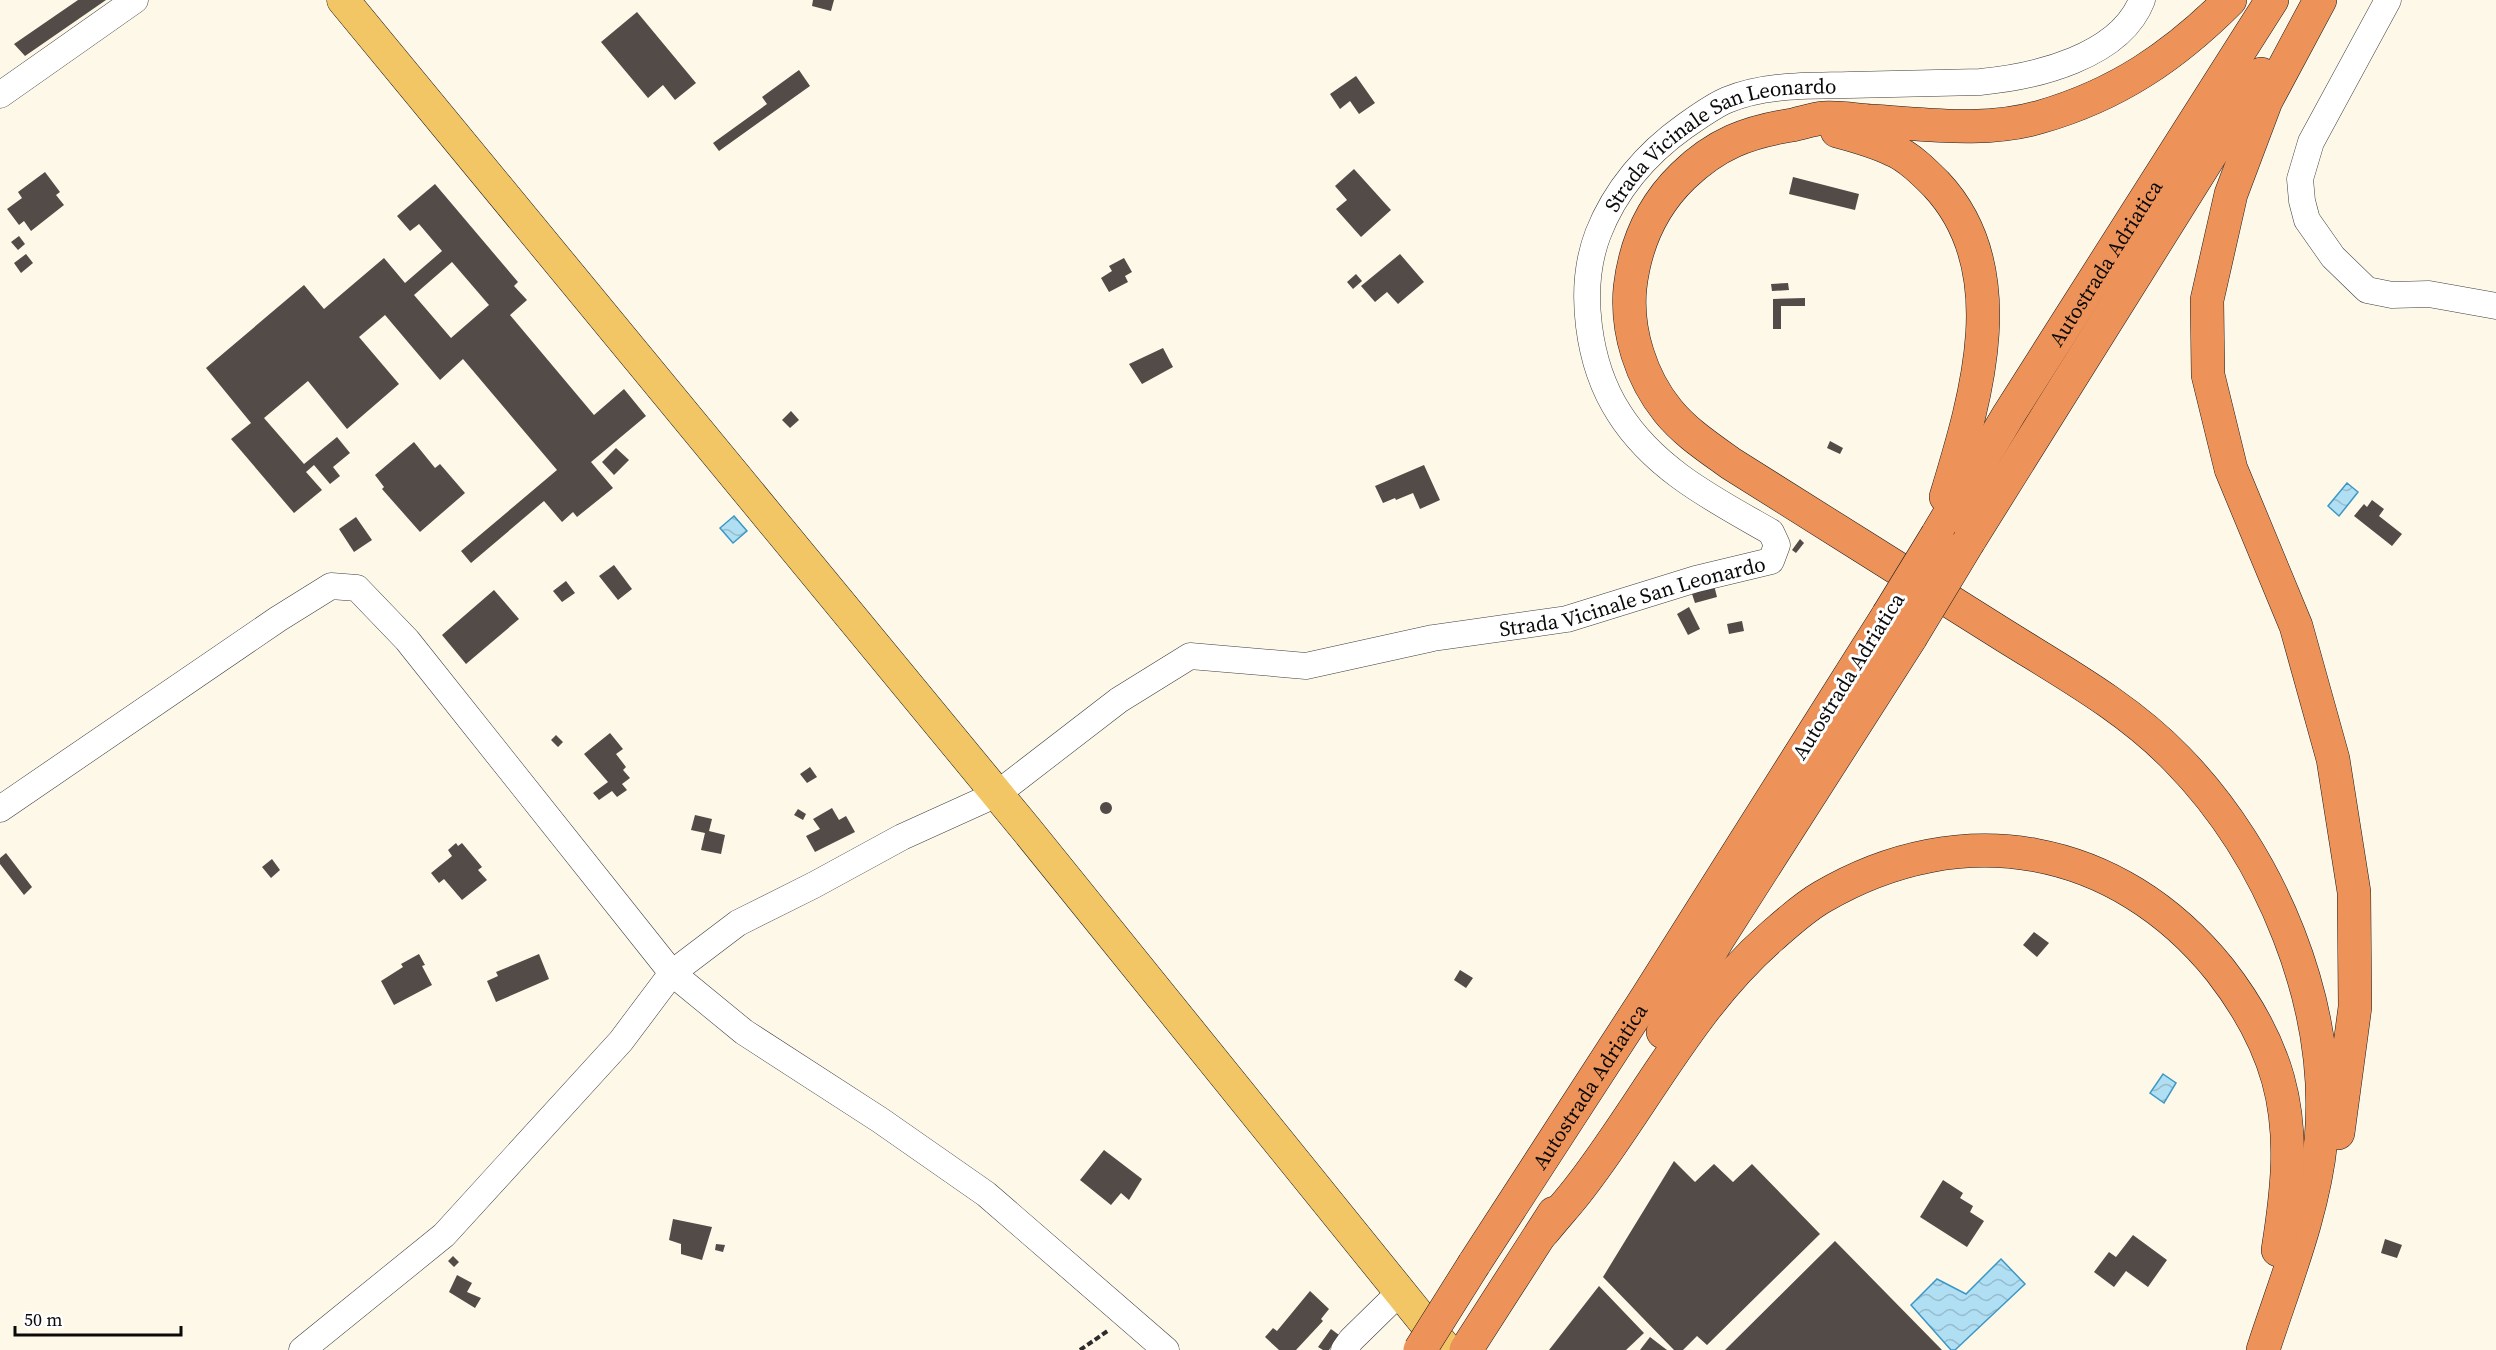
<svg xmlns="http://www.w3.org/2000/svg" width="2496" height="1350" font-family="'Source Serif 4',serif">
  <style>
    .water { fill: url(#water-waves); stroke: #3b98c6; stroke-width: 1.5 }
    .building { fill: #524b47; fill-rule: evenodd }
    .lines { fill: none; stroke-linecap: round; stroke-linejoin: round }
    .minor-casing { stroke: #3d3d3d; stroke-width: 27 }
    .major-casing { stroke: #1b1b1b; stroke-width: 33 }
    .highway-casing { stroke: #1b1b1b; stroke-width: 34 }
    .path { stroke: #2c2c2c; stroke-width: 4; stroke-dasharray: 6 3; stroke-linecap: butt }
    .minor { stroke: #fff; stroke-width: 26 }
    .major { stroke: #f2c665; stroke-width: 32 }
    .highway { stroke: #ed9258; stroke-width: 33 }
    .highway-bridge-casing { stroke: #1b1b1b; stroke-width: 34; stroke-linecap: butt }
    .highway-bridge { stroke: #ed9258; stroke-width: 33 }
    .labels { text-anchor: middle; dominant-baseline: central; stroke-width: 6; stroke-linejoin: round; paint-order: stroke }
    .street-label { font-size: 21px; fill: #0a0a0a; stroke: #fff }
  </style>
  <defs>
    <pattern id="water-waves" width="16" height="10" patternUnits="userSpaceOnUse" patternTransform="scale(1.5)"><rect width="16" height="10" fill="#b0def2"/><path d="M0 5q4-4 8 0t8 0" fill="none" stroke="#96bdce"/></pattern>
  </defs>
  <rect width="100%" height="100%" fill="#fef8e9"/>
  <path class="water" d="M2347,483l11,9 -19,24 -11,-10z
    M734,516l13,15 -14,12 -13,-15z
    M2163,1074l13,9 -12,20 -14,-10z
    M2001,1259l24,25 -70,66h-4l-40,-45 26,-26 29,15z"/>
  <path class="building" d="M78,0h28l-81,56 -11,-12z
    M813,0h21l-3,11 -19,-5z
    M637,12l59,71 -21,17 -12,-15 -15,13 -47,-56z
    M799,70l11,16 -91,65 -6,-8 54,-39 -5,-7z
    M1356,76l19,27 -16,11 -9,-13 -10,8 -10,-15z
    M1354,169l37,41 -30,27 -25,-28 11,-9 -12,-14z
    M45,172l15,20 -4,3 8,10 -33,26 -7,-10 -5,4 -12,-16 15,-11 -4,-6z
    M1793,177l66,17 -4,16 -66,-16z
    M435,184l83,98 -4,4 13,14 -17,15 84,100 30,-26 22,27 -55,46 22,26 -36,29 -4,-5 -11,10 -18,-21 -73,62 -10,-12 96,-81 -94,-111 -23,21 -55,-65 -26,22 40,47 -52,45 -39,-48 -44,37 40,46 33,-27 13,16 -17,14 7,9 -10,8 -16,-19 -8,7 16,18 -28,23 -63,-74 20,-16 -45,-55 98,-83 20,24 60,-51 21,25 37,-32 -23,-27 -9,7 -13,-15zM452,262l37,43 -38,33 -37,-43z
    M19,236l6,8 -7,6 -7,-8z
    M26,254l7,9 -12,10 -7,-10z
    M1400,254l24,28 -26,22 -11,-12 -12,10 -14,-16z
    M1124,258l8,14 -7,4 3,6 -19,10 -8,-14 11,-7 -3,-5z
    M1356,274l6,7 -9,8 -6,-7z
    M1788,283l1,7 -17,1 -1,-7z
    M1805,298v8h-24v23h-8v-30z
    M1163,348l10,19 -31,17 -13,-20z
    M791,411l8,9 -9,8 -8,-8z
    M1830,441l13,7 -3,6 -13,-6z
    M414,442l21,26 5,-4 25,29 -45,39 -38,-43 2,-2 -9,-12z
    M616,448l13,12 -15,15 -12,-13z
    M1424,465l16,35 -20,9 -7,-16 -17,7 -1,-2 -12,5 -8,-17z
    M2372,500l12,9 -5,7 23,18 -10,12 -38,-30 10,-12 3,3z
    M356,517l16,23 -18,12 -15,-23z
    M1800,539l4,4 -8,10 -4,-3z
    M614,565l18,24 -14,11 -19,-24z
    M566,581l9,12 -13,9 -9,-11z
    M1714,585l3,12 -22,6 -4,-12z
    M494,590l25,29 -53,45 -24,-29z
    M1689,607l11,22 -12,6 -11,-21z
    M1742,621l2,10 -15,3 -2,-10z
    M610,733l13,16 -7,5 10,13 -3,3 7,8 -8,6 5,6 -10,7 -5,-6 -13,9 -6,-7 15,-11 -24,-28z
    M556,735l7,7 -5,5 -7,-7z
    M810,767l7,10 -10,6 -7,-9z
    M1100 808a6 6 0 1 1 12 0a6 6 0 1 1-12 0Z
    M832,808l7,12 7,-4 9,16 -40,20 -9,-16 14,-7 -7,-10z
    M798,809l8,5 -3,6 -9,-5z
    M695,815l17,4 -3,12 16,4 -4,19 -20,-4 4,-17 -14,-3z
    M456,843l2,3 4,-3 20,24 -4,3 9,10 -25,20 -18,-21 -5,4 -8,-10 21,-17 -4,-6z
    M6,853l26,34 -8,8 -24,-31v-6z
    M272,859l8,11 -9,8 -9,-11z
    M2034,932l15,11 -12,14 -14,-12z
    M419,954l6,11 -3,1 10,19 -38,20 -13,-24 22,-14 -2,-3z
    M539,954l10,25 -53,23 -9,-21 11,-5 -2,-4z
    M1460,970l13,8 -7,10 -12,-8z
    M1104,1150l38,29 -13,21 -8,-7 -10,12 -31,-25z
    M1674,1161l21,21 19,-18 19,18 19,-18 68,70 -113,111 -10,-9 -14,14h-9l-71,-73z
    M1943,1180l20,13 -3,5 13,8 -3,6 14,9 -17,26 -47,-30z
    M673,1219l39,8 -10,33 -21,-6v-10l-12,-4z
    M2133,1235l34,25 -19,27 -22,-16 -12,16 -20,-15 15,-20 7,5z
    M2385,1239l17,6 -5,13 -16,-5z
    M1835,1241l107,109h-217z
    M716,1244l9,1 -2,7 -8,-2z
    M453,1256l6,6 -5,5 -6,-6z
    M457,1275l15,8 -5,9 14,6 -6,10 -26,-16z
    M1599,1286l45,47 -18,17h-77z
    M1310,1291l19,18 -8,10 2,2 -27,29h-17l-14,-13 8,-9 4,3z
    M1331,1329l8,6 -10,15h-6l-5,-3z
    M1650,1337l13,10 4,3h-27z"/>
  <g class="lines">
    <g class="minor-casing">
      <g id="minor">
        <path d="M2388,0l-77,142 -11,37 2,22 5,19 26,37 34,33 25,5 37,-1 67,12"/>
        <path d="M0,95l135,-95"/>
        <path d="M0,809l278,-190 53,-33 26,2 50,52 265,333 -51,68 -177,194 -142,115"/>
        <path id="s1" d="M1166,1350l-180,-156 -106,-74 -136,-88 -72,-59 66,-50 76,-38 88,-48 95,-43 122,-94 71,-44 116,10 127,-28 134,-19 129,-40 75,-18 6,-16 -6,-13c-56,-32 -116,-62 -152,-119 -31,-48 -42,-124 -21,-179 17,-44 49,-81 87,-108 13,-9 28,-20 42,-26 38,-16 82,-14 122,-15 43,-1 87,-2 131,-3 55,-5 140,-25 162,-82"/>
        <path d="M1344,1350l7,-10 49,-48"/>
      </g>
    </g>
    <g class="major-casing">
      <path id="major" d="M343,0l683,829 421,521"/>
    </g>
    <g class="highway-casing">
      <g id="highway">
        <path d="M2230,0c-56,56 -113,95 -190,117 -54,16 -114,7 -169,4 -15,-1 -32,-4 -47,-3 -11,1 -22,5 -32,7 -45,7 -76,19 -109,51 -32,31 -48,68 -53,112 -4,43 11,90 38,123 17,21 40,36 62,52 88,55 176,111 264,166 63,40 131,76 183,130 94,96 156,245 144,381 -7,72 -36,142 -58,210"/>
        <path d="M2320,0l-54,101 -35,93 -24,106 1,75 23,94 65,157 37,133 21,133 1,115 -17,126"/>
        <path d="M1837,131c19,5 38,10 56,19 16,7 31,22 43,34 80,85 40,214 10,313"/>
        <path id="s2" d="M1937,535l72,-121 263,-414"/>
        <path d="M1969,541l292,-467"/>
        <path d="M1663,1032l55,-93 193,-302"/>
        <path d="M1543,1232c12,-15 26,-30 38,-46 64,-83 110,-179 190,-249 16,-14 32,-29 51,-40 140,-82 296,-54 398,73 25,32 47,70 58,109 16,57 9,114 0,171"/>
        <path id="s3" d="M1474,1264l173,-267 241,-382"/>
        <path d="M1466,1350l88,-137"/>
      </g>
    </g>
    <path class="path" d="M1080,1350l29,-20"/>
    <use href="#minor" class="minor"/>
    <use href="#major" class="major"/>
    <use href="#highway" class="highway"/>
    <g class="highway-bridge-casing">
      <path id="highway-bridge" d="M1888,615l49,-80
        M1911,637l58,-96
        M1420,1350l54,-86"/>
    </g>
    <use href="#highway-bridge" class="highway-bridge"/>
  </g>
  <g class="labels">
    <g class="street-label">
      <text stroke="none"><textPath href="#s1" startOffset="2403">Strada Vicinale San Leonardo</textPath></text>
      <text stroke="none"><textPath href="#s2" startOffset="320">Autostrada Adriatica</textPath></text>
      <text stroke="none"><textPath href="#s1" startOffset="1683">Strada Vicinale San Leonardo</textPath></text>
      <text transform="translate(1848 676) rotate(-58)">Autostrada Adriatica</text>
      <text stroke="none"><textPath href="#s3" startOffset="212">Autostrada Adriatica</textPath></text>
    </g>
  </g>
  <path d="M15 1326v9h166v-9" fill="none" stroke="#0a0a0a" stroke-width="3"/>
  <text x="24" y="1326" font-size="18" fill="#0a0a0a" stroke="#ffffff" stroke-width="4.5" paint-order="stroke">50 m</text>
</svg>
